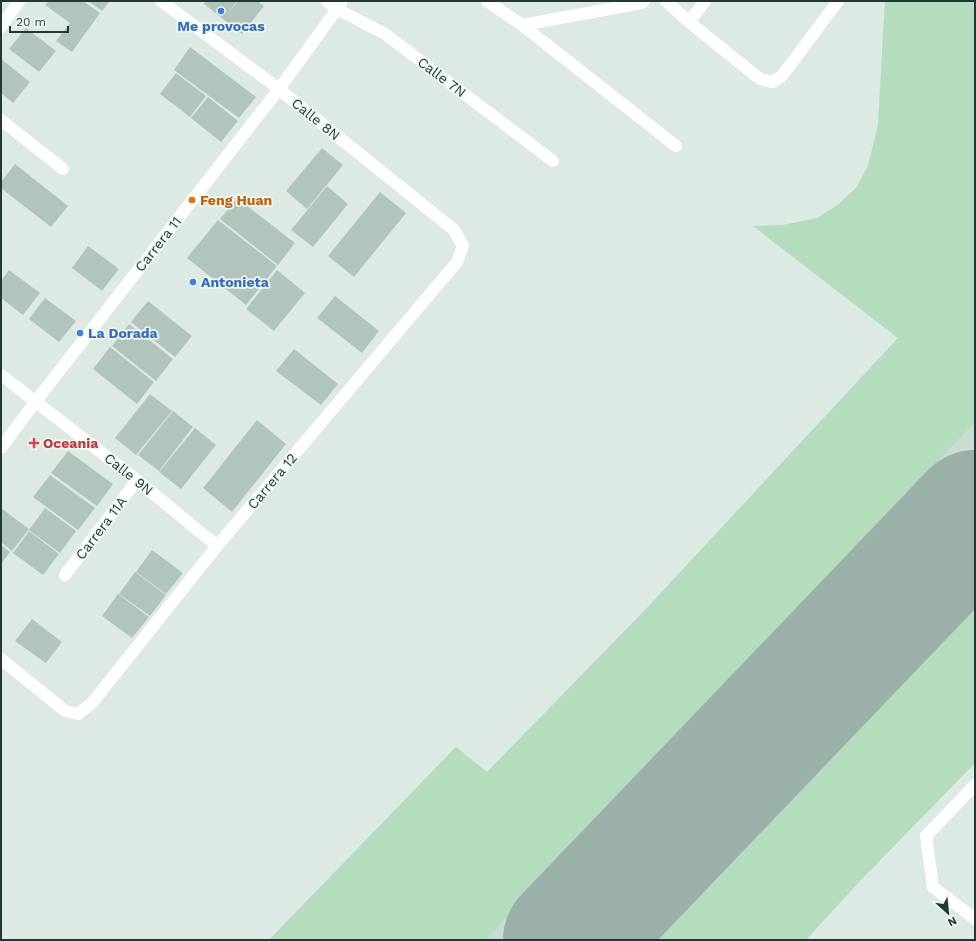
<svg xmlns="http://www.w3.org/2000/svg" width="976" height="941" font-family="'Work Sans',sans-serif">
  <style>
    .built { fill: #cbdad3 }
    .green { fill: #b4ddbe }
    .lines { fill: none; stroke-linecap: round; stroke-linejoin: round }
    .runway { stroke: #9ab0a8; stroke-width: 130 }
    .building { fill: #b2c5bd }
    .minor { stroke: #fff; stroke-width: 12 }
    .shop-dot { fill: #3f7fe0; stroke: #eef7f2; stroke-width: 1.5 }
    .food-dot { fill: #e8710a; stroke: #eef7f2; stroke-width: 1.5 }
    .health-dot { fill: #e0444e; stroke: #eef7f2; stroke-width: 1.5 }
    .labels { text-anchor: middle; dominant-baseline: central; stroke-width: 3.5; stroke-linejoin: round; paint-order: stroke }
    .shop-label { font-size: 14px; font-weight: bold; fill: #366cbe; stroke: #eef7f2; text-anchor: start }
    .street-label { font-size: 14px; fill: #1e3a32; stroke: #eef7f2 }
    .food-label { font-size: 14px; font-weight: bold; fill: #c56008; stroke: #eef7f2; text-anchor: start }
    .health-label { font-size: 14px; font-weight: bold; fill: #be3a42; stroke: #eef7f2; text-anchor: start }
  </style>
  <rect width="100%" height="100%" fill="#ddeae4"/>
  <path class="built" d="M885,1h90v759l-118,121 -52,59h-536l187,-193 31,25 158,-162 253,-272 -145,-112 30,-1 34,-7 22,-14 17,-16 12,-22 10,-41z"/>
  <path class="green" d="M885,1h90v421l-490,518h-216l187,-193 31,25 158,-162 253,-272 -145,-112 30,-1 34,-7 22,-14 17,-16 12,-22 10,-41z
    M975,581v182l-116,119 -53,58h-174z"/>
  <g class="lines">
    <path class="runway" d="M568,940l407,-425"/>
  </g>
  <path class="building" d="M49,1h34l17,12 -28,39 -16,-11 14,-18 -25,-18z
    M88,1h22l-8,10z
    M206,1h31l-10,14 11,-14h19l7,5 -22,28 -38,-30z
    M26,28l30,23 -17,21 -30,-23z
    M190,47l66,50 -17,21 -65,-48z
    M1,59l29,23 -17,21 -12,-10z
    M176,73l30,23 -16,21 -30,-23z
    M208,97l30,24 -17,21 -30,-24z
    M322,148l21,17 -36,44 -21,-18z
    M15,164l53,42 -17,21 -50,-39v-6z
    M327,186l21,18 -35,43 -22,-17z
    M380,192l26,21 -52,64 -26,-21z
    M237,198l58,45 -17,22 -58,-46z
    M218,220l59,46 -31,39 -59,-47z
    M88,246l31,23 -17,22 -30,-23z
    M9,270l31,23 -17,22 -22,-17v-17z
    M277,270l28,23 -31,38 -28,-22z
    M335,296l44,35 -17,22 -45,-35z
    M45,298l31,23 -17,21 -30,-23z
    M148,301l44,35 -17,21 -44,-35z
    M129,324l44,35 -17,22 -44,-35z
    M110,347l44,35 -17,22 -44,-35z
    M294,349l44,35 -17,21 -45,-34z
    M150,394l22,17 -36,44 -21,-17z
    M173,411l20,16 -34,44 -21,-16z
    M257,420l29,24 -54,68 -29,-24z
    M195,428l21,17 -35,44 -22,-17z
    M68,451l45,33 -16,22 -46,-33z
    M50,475l45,33 -17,22 -45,-33z
    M1,508l28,21 -17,22 -11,-9z
    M45,508l31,23 -16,22 -31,-23z
    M29,531l30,23 -16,21 -30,-22z
    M1,545l9,7 -9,12z
    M152,550l31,23 -17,21 -30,-22z
    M135,572l31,23 -16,21 -31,-22z
    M118,594l31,23 -17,21 -30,-22z
    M32,619l30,23 -16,21 -31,-22z"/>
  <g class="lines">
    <path class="minor" d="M327,1l10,8 48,25 168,127
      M487,1l35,24 154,121
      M666,1l23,21 71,57 12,3 10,-6 56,-75
      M689,22l16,-21
      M522,25l120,-22 2,-2
      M1,27l18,-26
      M1,120l62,49
      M1,375l136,105 80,66
      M1,448l35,-47 243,-312 58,-80 5,-8
      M65,575l72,-95
      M1,659l64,52 13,3 14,-11 125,-157 240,-284 6,-16 -9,-16 -175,-141 -118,-88
      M975,785l-49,51 7,51 42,32"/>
  </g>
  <g class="shop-dot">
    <circle cx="221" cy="11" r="4"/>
    <circle cx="193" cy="282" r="4"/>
    <circle cx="80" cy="333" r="4"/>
  </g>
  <circle class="food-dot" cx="192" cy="200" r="4"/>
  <path class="health-dot" d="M32 437h4v4h4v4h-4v4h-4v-4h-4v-4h4z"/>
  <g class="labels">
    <g class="shop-label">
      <text x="221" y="26" text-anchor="middle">Me provocas</text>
      <text x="201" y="282">Antonieta</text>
      <text x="88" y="333">La Dorada</text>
    </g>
    <g class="street-label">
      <text transform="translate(442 77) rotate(37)">Calle 7N</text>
      <text transform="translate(316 119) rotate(39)">Calle 8N</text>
      <text transform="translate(158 244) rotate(-52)">Carrera 11</text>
      <text transform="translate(129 474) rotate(39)">Calle 9N</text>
      <text transform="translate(272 481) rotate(-50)">Carrera 12</text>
      <text transform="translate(101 528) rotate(-53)">Carrera 11A</text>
    </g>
    <g class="food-label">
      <text x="200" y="200">Feng Huan</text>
    </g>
    <g class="health-label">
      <text x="43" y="443">Oceania</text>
    </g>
  </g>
  <rect width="976" height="941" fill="none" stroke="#1e3a32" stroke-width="4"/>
  <g transform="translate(948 913) rotate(153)" stroke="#eef7f2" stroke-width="3" paint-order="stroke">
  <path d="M0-3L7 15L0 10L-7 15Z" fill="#1e3a32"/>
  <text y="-6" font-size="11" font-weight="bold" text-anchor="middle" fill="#1e3a32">N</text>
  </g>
  <path d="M10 26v6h58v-6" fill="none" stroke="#1e3a32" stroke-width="2"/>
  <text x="16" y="26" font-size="12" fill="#1e3a32" stroke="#eef7f2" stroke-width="3" paint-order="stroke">20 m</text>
</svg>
